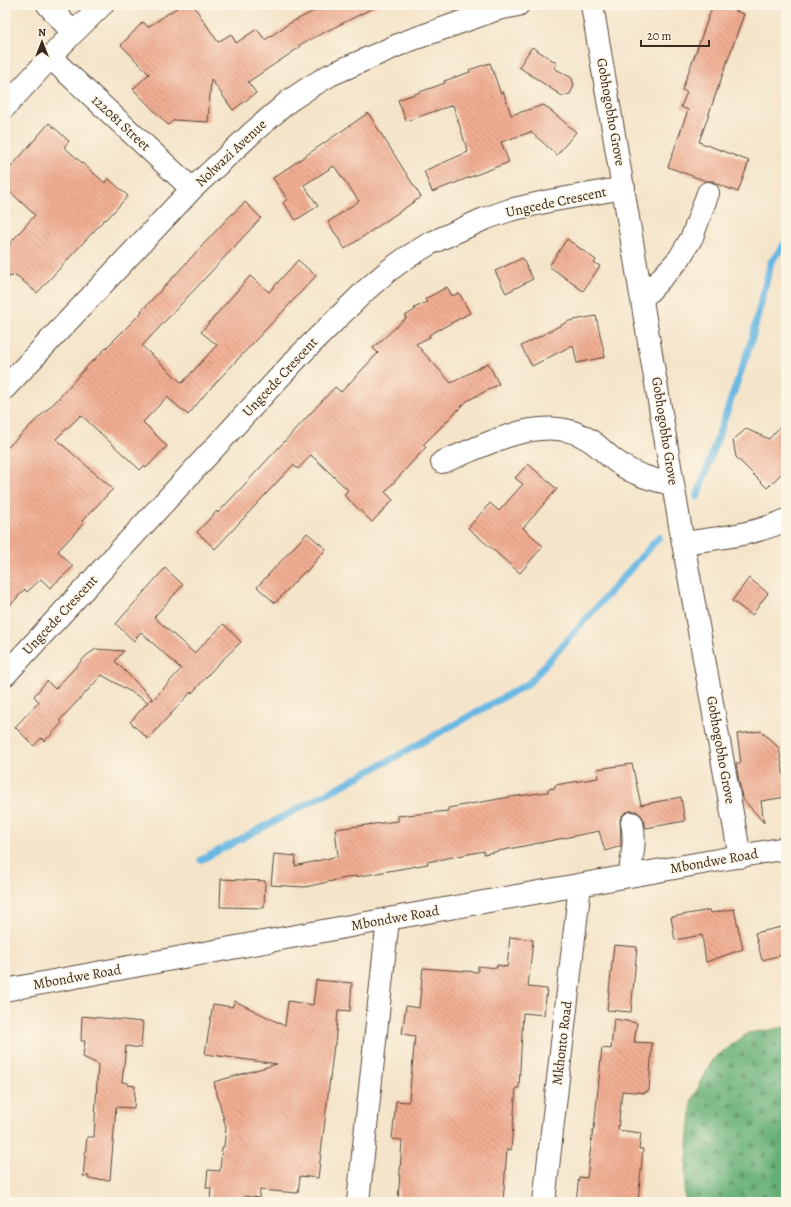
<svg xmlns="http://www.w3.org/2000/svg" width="791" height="1207" font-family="Alegreya,serif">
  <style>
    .forest { fill: url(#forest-firs); stroke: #506d4b }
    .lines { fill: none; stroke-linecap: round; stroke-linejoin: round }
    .stream { stroke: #69b8e3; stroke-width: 7 }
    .building { fill: url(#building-back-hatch) }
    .minor-casing { stroke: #574638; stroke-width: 24 }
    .minor { stroke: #fff; stroke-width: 22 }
    .labels { text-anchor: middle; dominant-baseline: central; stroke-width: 3; stroke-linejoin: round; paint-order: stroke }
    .street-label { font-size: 14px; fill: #3b2a1e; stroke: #fcf5e5 }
  </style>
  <defs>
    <pattern id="forest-firs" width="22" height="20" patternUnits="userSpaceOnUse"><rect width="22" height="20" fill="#66b078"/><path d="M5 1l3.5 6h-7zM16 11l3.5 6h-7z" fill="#558f62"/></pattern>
    <pattern id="building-back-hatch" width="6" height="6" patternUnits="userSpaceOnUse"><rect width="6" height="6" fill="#f1ad92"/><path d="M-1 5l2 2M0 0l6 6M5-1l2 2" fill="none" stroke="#c48d77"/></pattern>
  </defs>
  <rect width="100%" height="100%" fill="#fcf5e5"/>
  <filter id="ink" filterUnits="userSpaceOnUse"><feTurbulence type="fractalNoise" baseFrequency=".025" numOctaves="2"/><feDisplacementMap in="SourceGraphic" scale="8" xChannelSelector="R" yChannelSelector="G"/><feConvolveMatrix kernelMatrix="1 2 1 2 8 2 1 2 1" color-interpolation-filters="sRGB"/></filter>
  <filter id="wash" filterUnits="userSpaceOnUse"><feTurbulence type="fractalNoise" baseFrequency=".012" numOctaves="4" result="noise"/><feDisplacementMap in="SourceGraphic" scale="16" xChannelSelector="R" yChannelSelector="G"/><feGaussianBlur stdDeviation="0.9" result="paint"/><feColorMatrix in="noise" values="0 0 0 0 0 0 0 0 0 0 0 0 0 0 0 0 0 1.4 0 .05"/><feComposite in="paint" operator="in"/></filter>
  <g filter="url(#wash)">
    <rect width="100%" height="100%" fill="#f4e4c9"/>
    <path class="forest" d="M786,1027v175h-100l-2,-8 8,-94 20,-40 36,-27z"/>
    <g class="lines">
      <path class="stream" d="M697,497l54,-155 20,-80 15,-20
        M201,860l191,-101 137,-76 130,-146"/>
    </g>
    <g id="blocks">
      <path class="building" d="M181,5h12l25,37 13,-8 5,9 21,-14 8,11 25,-17 36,-18h53l-80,40 1,2 -52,35 8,11 -23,17 -22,-31 -3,43 -34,-2 -6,5 -35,-36 16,-15 -28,-29 22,-23 5,5z
        M713,5h6l25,9 -45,128 50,19 -11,31 -21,-8 -4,-3h-7l-38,-14 20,-57 -7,-3 6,-15 -5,-2z
        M532,47l25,16 -3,5 18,10 2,8 -4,8 -8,2 -43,-29z
        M490,63l11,31 2,-3 8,24 33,-10 32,27 -19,23 -26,-23 -30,10 8,20 -77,30 -8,-21 44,-19 -15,-47 -47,16 -8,-21 47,-17 -1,-2 26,-9 -1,-2z
        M368,113l53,84 -76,52 -17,-27 31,-21 -25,-35 -30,19 14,21 -22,14 -13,-17 4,-4 -14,-21z
        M49,123l20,18 -5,6 41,36 3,-5 20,18 -22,24 -1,-1 -68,74 -21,-18 -11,3v-29l30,-34 -30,-28v-13z
        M245,202l16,16 -119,128 40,37 35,-38 -16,-13 49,-56 19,16 29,-32 18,16 -109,116 -19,23 -21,-18 -24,25 24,24 -21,22 -2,-2 -4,4 -59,-55 -25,24 57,50 -31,32 2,2 -26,28 15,16 -23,21 -9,-9 -14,13 -2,-3 -20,22v-161l52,-50 34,-38 2,-1 49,-49 -1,-1 21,-22 65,-70z
        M567,239l29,21 -2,3 6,3 -17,25 -34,-25z
        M522,258l11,21 -27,14 -11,-22z
        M447,287l5,9 7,-3 11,20 -41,22 1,2 -14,7 35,39 37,-20 11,21 -32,17 -44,44 3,2 -41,45 8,8 -21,22 -28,-27 4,-5 -37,-35 -13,14 -5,-4 -78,84 -18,-17 20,-21 1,2 117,-126 6,5 37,-39 -5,-5 33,-30 -1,-2 10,-6 -1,-2 13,-6 -2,-3z
        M596,316l9,41 -28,6 -4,-18 -41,21 -11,-20 48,-25z
        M786,420v49l-19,19 -31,-31 -3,-17 13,-11 23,10z
        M528,464l29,25 -34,39 20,18 -23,27 -52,-45 22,-25 9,8 24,-27 -8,-6z
        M307,533l19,16 -20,23 -1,-1 -30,32 -18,-16z
        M165,568l18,17 -29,32 40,36 30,-29 17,18 -24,23 -25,28 -1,-1 -43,47 -18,-17 18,-20 -46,-27 -42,45 2,3 -13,14 -5,4 -3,-3 -7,8 -19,-19 24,-25 -5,-6 13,-15 8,8 32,-34 9,-6 28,2 -9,10 37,37 -3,3 2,-2 2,1 28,-31 -40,-37 -7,9 -18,-17z
        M749,578l19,15 -16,22 -20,-14z
        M761,731l18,17 7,42v7l-25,4 3,22 -22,-25 -6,-35h5l-4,-29z
        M632,764l9,41 40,-8 4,24 -39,7 -2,-7 -3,-6 -5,-4h-6l-6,2 -4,6 1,27 -16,5 -6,-20 -115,23v-3l-57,11 1,2 -73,13v-1l-50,11 -34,-2 3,-31 22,2 -1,10 43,-10 -3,-27 63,-8v-5l50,-5v-3l62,-11 38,-5v-3l7,-1v-3l43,-7 -1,-9z
        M221,879l44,2 -1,27 -44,-1z
        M734,909l9,40 -37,13 -4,-27 -27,5 -4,-23 39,-7 1,3z
        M786,926v28l-24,6 -7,-27z
        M510,937l23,3 -5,47 19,2 -3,26 -21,-2 -4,75h-3l-5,62 -4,-1 -4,53h-105l4,-62 -10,-1 4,-38 12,1 1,-2 6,-64 -13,-2 4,-28 13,2 4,-40 55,4v-6l19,2v-3l10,2z
        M614,945l23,2 -6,65 -24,-2z
        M316,980l36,3 -2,28 -12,-1 -3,35h-1l-16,133 -18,-2 -2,17 -38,-3 -1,8 -14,-2 -3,6h-32l1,-14h-5l2,-18 12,1 2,-24h2l2,-19 -12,-46 63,-18 -72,-10 8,-50 19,3 3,-6 50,25 3,-25 25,4z
        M82,1016l61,6 -2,26 -15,-2 -4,36 6,1v2l7,1 -1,22 -18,-1 -6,73 -22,-1 1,-3h-6l4,-39h7l4,-73 -15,-7 2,-16h-4z
        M614,1019l23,4 -3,19 18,1 -3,48h-3v2l-24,-2 -4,39 23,3 -2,16h4l-5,53h-62l3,-25 8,1 6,-49h1l8,-81 9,1z"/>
    </g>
  </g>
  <g filter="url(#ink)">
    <use href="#blocks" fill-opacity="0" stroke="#574638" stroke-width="1"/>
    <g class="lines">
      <g class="minor-casing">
        <path id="minor" d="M48,5l25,28
          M592,5l91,538 57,314
          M51,58l141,131
          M5,107l65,-71 32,-31
          M642,299l37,-40 13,-22 16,-44
          M5,388l187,-199 61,-57 36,-31 21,-14 20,-12 75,-33 93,-33 20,-4
          M442,462c44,-16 104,-53 149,-21 9,6 17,15 26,21 17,13 36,18 56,22
          M683,543c35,-5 71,-8 103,-23
          M5,675l295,-320 66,-65 22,-19 18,-13 23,-14 55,-25 26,-9 39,-9 75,-13
          M629,876c3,-18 7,-36 3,-53
          M5,990l383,-71 398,-71
          M358,1202l30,-283
          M544,1202l36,-317"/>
      </g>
      <use href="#minor" class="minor"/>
    </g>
  </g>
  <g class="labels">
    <g class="street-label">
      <text transform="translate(611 112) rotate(80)">Gobhogobho Grove</text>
      <text transform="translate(121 123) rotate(43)">122081 Street</text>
      <text transform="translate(231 153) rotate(-43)">Nolwazi Avenue</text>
      <text transform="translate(556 202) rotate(-12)">Ungcede Crescent</text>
      <text transform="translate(280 377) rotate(-47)">Ungcede Crescent</text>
      <text transform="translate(665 431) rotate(81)">Gobhogobho Grove</text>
      <text transform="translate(60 615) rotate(-47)">Ungcede Crescent</text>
      <text transform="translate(721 750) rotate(80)">Gobhogobho Grove</text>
      <text transform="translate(714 861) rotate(-10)">Mbondwe Road</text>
      <text transform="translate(395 918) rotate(-10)">Mbondwe Road</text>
      <text transform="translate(77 977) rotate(-10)">Mbondwe Road</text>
      <text transform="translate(562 1043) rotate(-83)">Mkhonto Road</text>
    </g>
  </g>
  <rect width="791" height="1207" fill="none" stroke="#fcf5e5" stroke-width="20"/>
  <g transform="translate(42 42)" stroke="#fcf5e5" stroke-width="3" paint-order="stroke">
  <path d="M0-3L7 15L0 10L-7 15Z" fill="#3b2a1e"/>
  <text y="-6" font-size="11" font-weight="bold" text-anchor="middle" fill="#3b2a1e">N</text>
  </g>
  <path d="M641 40v6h68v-6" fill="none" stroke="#3b2a1e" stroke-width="2"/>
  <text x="647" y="40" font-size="12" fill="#3b2a1e" stroke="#fcf5e5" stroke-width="3" paint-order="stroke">20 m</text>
</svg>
